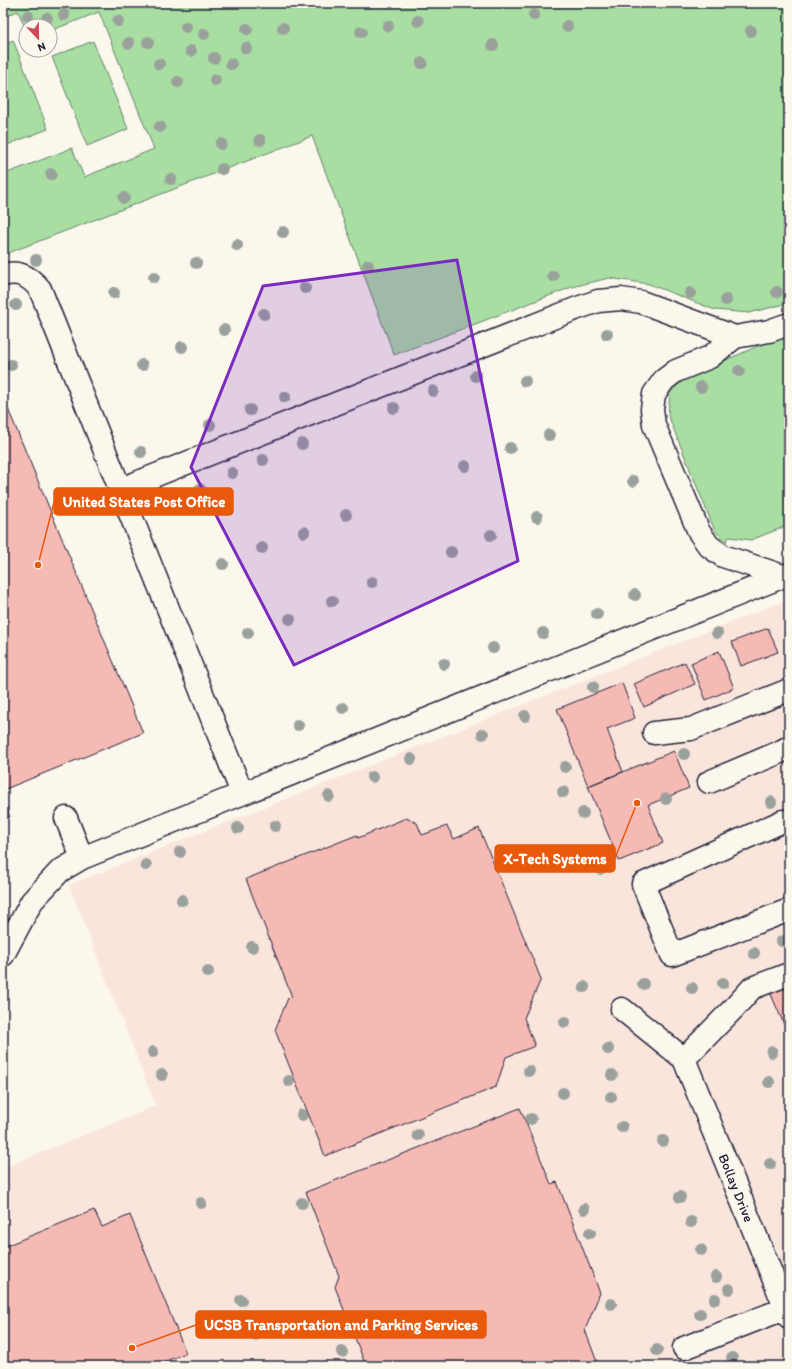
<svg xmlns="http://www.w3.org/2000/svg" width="792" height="1369" font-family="Itim,sans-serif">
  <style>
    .built { fill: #fae5dc }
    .green { fill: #a8dea1; stroke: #65806e }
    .building { fill: #f6bab5; stroke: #22223b }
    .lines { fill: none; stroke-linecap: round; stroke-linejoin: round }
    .minor-casing { stroke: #22223b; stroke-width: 25 }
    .path { stroke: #22223b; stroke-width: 2.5; stroke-dasharray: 3 3; stroke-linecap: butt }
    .minor { stroke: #fbf7ec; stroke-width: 22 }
    .tree { fill: #9aa19c }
    .marked { fill: #7b2cbf; fill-opacity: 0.2; stroke: #7b2cbf; stroke-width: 3; stroke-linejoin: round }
    .labels { text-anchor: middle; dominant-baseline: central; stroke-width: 4; stroke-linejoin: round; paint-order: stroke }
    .street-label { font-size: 14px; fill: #22223b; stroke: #fbf7ec }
    .leader { fill: none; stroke: #e8590c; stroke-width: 1.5 }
    .callout-dot { fill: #e8590c; stroke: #fbf7ec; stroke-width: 1.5 }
    .callout { fill: #e8590c; stroke: #e8590c; stroke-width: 1.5 }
    .callout-label { font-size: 15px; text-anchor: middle; font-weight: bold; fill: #fff }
  </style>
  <rect width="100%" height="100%" fill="#fbf7ec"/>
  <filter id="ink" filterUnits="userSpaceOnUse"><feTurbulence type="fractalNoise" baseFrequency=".025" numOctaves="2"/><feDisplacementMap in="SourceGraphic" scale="8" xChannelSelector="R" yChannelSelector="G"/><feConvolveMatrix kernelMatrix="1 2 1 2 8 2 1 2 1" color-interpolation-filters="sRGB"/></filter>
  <g filter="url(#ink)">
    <path class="built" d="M789,599v767h-786v-198l153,-62 -87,-221z"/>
    <path class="green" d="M3,3h786v300l-40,10 -34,-3 -66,-26 -40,-6 -37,9 -178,68 -82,-219 -309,119v-84l2,3 67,-26 12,29 70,-28 -55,-137 -49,19v-5h-24v4l-8,-19 -15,6z
      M13,40l35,89 -41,16 -4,-11v-90z
      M93,41l35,88 -41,17 -35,-89z
      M789,334v191l-38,15 -22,-3 -3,5 -11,-11 -47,-116 2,-22 13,-14 75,-33z"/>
    <path class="building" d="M3,397l140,336 -140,57z
      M768,628l10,24 -37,14 -9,-24z
      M719,651l15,37 -28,12 -15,-37z
      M685,662l10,22 -51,23 -10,-23z
      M622,683l13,35 -28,11 16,43 -35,14 -31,-77z
      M674,751l15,37 -41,17 15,38 -44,18 -31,-75z
      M3,797l7,20 -7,2z
      M406,818l11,5 5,12 25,-9 7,13 25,-11 62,151 -17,39 11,28 -29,11 -10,30 -171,69 -50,-126 13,-32 4,-1 -46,-118 111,-44 1,3z
      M789,984v52l-19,-44z
      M520,1108l31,76 6,-2 43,111 -15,37 12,32 -10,4h-221l-31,-79 4,-11 -33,-84z
      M94,1210l8,17 28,-12 56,138 -30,12v1h-153v-119z"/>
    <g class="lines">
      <g class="minor-casing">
        <path id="minor" d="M3,275c16,-5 27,2 37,14l202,504
          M121,489l454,-180 23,-8 23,-2 20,3 94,35
          M783,576l-60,-20 -14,-10 -10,-14 -45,-107 -2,-16 2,-15 10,-14 12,-9 34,-14 25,-20 34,-6 20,-7
          M654,733l37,-4 98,-39
          M709,782l71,-30 9,-5
          M66,818l16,40
          M783,821l-140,63 29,71 117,-45
          M3,955l29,-54 28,-30 22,-13 707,-284
          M622,1009l62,50 105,258
          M684,1059l50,-51 18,-20 37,-14
          M684,1348l105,-41"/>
      </g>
      <path class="path" d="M170,1361l2,5"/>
      <use href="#minor" class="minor"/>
    </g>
    <g class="tree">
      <circle cx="64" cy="15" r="6"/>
      <circle cx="534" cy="15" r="6"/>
      <circle cx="28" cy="16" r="6"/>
      <circle cx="47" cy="18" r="6"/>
      <circle cx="118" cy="21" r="6"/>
      <circle cx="418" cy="21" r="6"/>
      <circle cx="388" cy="26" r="6"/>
      <circle cx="567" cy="26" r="6"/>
      <circle cx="186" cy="27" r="6"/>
      <circle cx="283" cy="28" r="6"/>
      <circle cx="247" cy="29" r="6"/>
      <circle cx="751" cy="31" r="6"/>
      <circle cx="361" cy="32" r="6"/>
      <circle cx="204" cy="34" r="6"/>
      <circle cx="148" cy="42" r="6"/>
      <circle cx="129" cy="43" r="6"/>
      <circle cx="493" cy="45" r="6"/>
      <circle cx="246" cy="48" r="6"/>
      <circle cx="191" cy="51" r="6"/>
      <circle cx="214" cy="58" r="6"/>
      <circle cx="422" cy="63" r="6"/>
      <circle cx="159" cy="64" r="6"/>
      <circle cx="231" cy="64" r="6"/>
      <circle cx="215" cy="80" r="6"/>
      <circle cx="178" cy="82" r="6"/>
      <circle cx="160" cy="127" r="6"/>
      <circle cx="260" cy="140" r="6"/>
      <circle cx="221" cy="144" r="6"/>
      <circle cx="222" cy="169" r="6"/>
      <circle cx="51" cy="174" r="6"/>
      <circle cx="171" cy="179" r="6"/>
      <circle cx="124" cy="198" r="6"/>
      <circle cx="283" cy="232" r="6"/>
      <circle cx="237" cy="245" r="6"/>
      <circle cx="36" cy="260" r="6"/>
      <circle cx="196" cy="263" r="6"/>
      <circle cx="368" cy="265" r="6"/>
      <circle cx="553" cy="276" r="6"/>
      <circle cx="154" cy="277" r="6"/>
      <circle cx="305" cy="288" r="6"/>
      <circle cx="777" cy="292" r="6"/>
      <circle cx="114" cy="293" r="6"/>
      <circle cx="690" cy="293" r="6"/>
      <circle cx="726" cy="300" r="6"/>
      <circle cx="16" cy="305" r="6"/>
      <circle cx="264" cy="314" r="6"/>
      <circle cx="224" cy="330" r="6"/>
      <circle cx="607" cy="334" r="6"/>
      <circle cx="182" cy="347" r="6"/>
      <circle cx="11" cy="365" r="6"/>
      <circle cx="142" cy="365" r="6"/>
      <circle cx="739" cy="371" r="6"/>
      <circle cx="476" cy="376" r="6"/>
      <circle cx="525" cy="381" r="6"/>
      <circle cx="701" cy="387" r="6"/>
      <circle cx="433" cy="391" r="6"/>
      <circle cx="285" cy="397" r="6"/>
      <circle cx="394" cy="408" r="6"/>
      <circle cx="250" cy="410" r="6"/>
      <circle cx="210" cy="425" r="6"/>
      <circle cx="549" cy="435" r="6"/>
      <circle cx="302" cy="444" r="6"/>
      <circle cx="510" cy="448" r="6"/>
      <circle cx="141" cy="452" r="6"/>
      <circle cx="263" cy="460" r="6"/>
      <circle cx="465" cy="466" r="6"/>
      <circle cx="232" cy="473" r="6"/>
      <circle cx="633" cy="481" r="6"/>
      <circle cx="200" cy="489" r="6"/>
      <circle cx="346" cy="515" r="6"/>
      <circle cx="537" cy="517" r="6"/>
      <circle cx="304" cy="532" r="6"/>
      <circle cx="491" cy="535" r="6"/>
      <circle cx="262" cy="548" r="6"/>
      <circle cx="451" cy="552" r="6"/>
      <circle cx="223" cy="564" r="6"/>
      <circle cx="372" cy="582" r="6"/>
      <circle cx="635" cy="595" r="6"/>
      <circle cx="332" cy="601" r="6"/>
      <circle cx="597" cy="614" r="6"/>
      <circle cx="290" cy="619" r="6"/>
      <circle cx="248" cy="633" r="6"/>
      <circle cx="543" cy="633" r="6"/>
      <circle cx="717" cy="633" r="6"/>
      <circle cx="493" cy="648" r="6"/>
      <circle cx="444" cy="664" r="6"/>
      <circle cx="593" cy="687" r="6"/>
      <circle cx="343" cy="708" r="6"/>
      <circle cx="525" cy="716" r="6"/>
      <circle cx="298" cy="725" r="6"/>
      <circle cx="483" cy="734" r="6"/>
      <circle cx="684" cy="754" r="6"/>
      <circle cx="411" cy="759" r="6"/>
      <circle cx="565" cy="767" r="6"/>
      <circle cx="372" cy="777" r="6"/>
      <circle cx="563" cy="792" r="6"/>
      <circle cx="329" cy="796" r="6"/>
      <circle cx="666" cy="799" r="6"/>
      <circle cx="771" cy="802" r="6"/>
      <circle cx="583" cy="813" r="6"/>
      <circle cx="275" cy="826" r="6"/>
      <circle cx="238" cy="828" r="6"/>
      <circle cx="180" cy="852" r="6"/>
      <circle cx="146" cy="865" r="6"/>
      <circle cx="600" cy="869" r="6"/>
      <circle cx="182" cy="900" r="6"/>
      <circle cx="782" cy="941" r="6"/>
      <circle cx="252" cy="947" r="6"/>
      <circle cx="754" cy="953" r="6"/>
      <circle cx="208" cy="972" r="6"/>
      <circle cx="723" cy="983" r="6"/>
      <circle cx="643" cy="984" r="6"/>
      <circle cx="584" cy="987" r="6"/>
      <circle cx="692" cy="988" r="6"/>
      <circle cx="565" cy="1022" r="6"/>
      <circle cx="608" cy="1049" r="6"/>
      <circle cx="153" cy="1052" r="6"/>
      <circle cx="772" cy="1052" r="6"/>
      <circle cx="529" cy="1071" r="6"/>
      <circle cx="162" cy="1075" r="6"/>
      <circle cx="612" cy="1075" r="6"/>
      <circle cx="289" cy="1081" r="6"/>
      <circle cx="769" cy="1082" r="6"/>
      <circle cx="563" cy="1093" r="6"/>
      <circle cx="611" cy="1097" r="6"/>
      <circle cx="302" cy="1115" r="6"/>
      <circle cx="531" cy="1119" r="6"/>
      <circle cx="622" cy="1127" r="6"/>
      <circle cx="418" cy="1135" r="6"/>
      <circle cx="663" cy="1141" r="6"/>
      <circle cx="770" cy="1164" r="6"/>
      <circle cx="680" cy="1197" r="6"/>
      <circle cx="201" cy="1203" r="6"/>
      <circle cx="302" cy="1203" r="6"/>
      <circle cx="584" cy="1209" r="6"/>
      <circle cx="691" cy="1222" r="6"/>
      <circle cx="590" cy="1233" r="6"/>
      <circle cx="701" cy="1250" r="6"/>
      <circle cx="716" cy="1277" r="6"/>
      <circle cx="729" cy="1289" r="6"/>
      <circle cx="715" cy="1299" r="6"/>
      <circle cx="241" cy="1300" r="6"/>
      <circle cx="611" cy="1304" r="6"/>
      <circle cx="700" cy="1314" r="6"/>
      <circle cx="255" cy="1335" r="6"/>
      <circle cx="657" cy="1350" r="6"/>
      <circle cx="342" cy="1352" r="6"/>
      <circle cx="732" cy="1358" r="6"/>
    </g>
  </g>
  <path class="marked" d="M457,260l61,301 -224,104 -103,-198 72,-181z"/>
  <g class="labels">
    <g class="street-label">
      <text transform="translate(736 1188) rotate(68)">Bollay Drive</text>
    </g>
  </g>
  <path class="leader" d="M38 565L54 502M637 803L615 858M132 1348L196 1325"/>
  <g class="callout-dot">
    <circle cx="38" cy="565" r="4"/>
    <circle cx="637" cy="803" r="4"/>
    <circle cx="132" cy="1348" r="4"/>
  </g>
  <g class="callout">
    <rect x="54" y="488" width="179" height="27" rx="4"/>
    <rect x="495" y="845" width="120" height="27" rx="4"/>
    <rect x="196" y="1311" width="290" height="27" rx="4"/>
  </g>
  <g class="callout-label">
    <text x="144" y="507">United States Post Office</text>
    <text x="555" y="864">X-Tech Systems</text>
    <text x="341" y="1330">UCSB Transportation and Parking Services</text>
  </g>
  <rect width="792" height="1369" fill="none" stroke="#fbf7ec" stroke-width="16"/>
  <rect x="8" y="8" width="776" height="1353" fill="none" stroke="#22223b" stroke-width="1.5" filter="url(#ink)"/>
  <g transform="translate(38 38) rotate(158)"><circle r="19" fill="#fbf7ec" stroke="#a4a2a5"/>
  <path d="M0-3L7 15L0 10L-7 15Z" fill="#d1495b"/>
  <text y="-6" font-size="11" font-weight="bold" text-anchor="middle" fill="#22223b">N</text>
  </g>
</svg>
